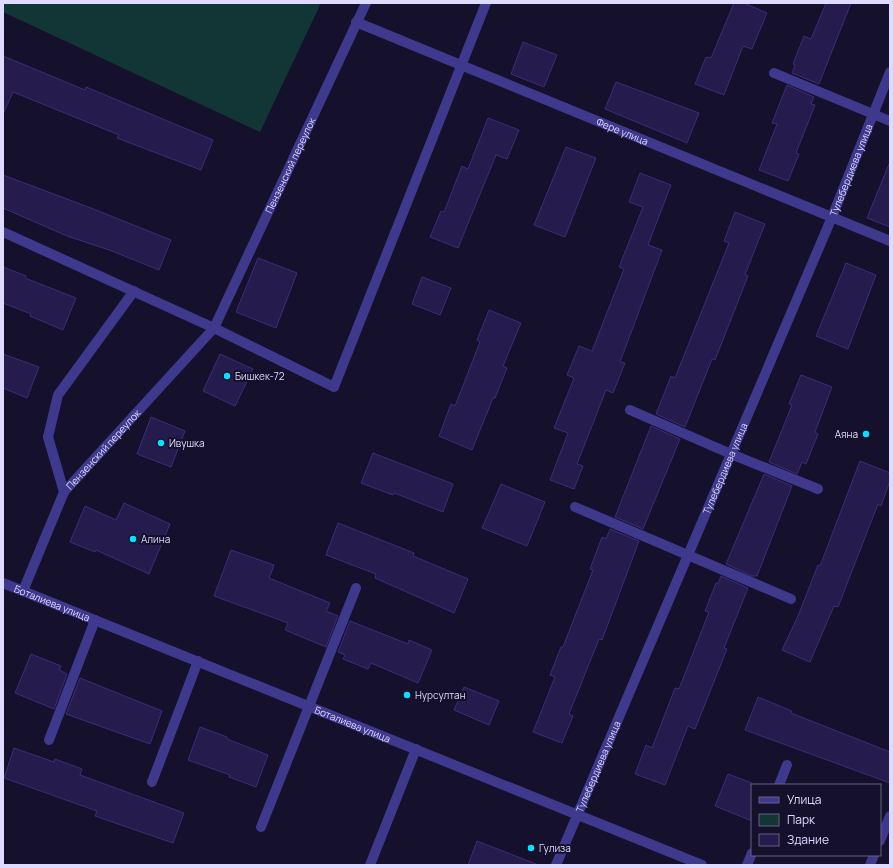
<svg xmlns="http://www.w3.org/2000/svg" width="893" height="868" font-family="Manrope,sans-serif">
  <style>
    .green { fill: #123635 }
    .building { fill: #261b4d; stroke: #3d2c7a }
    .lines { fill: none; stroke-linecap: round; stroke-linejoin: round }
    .service { stroke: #3e398c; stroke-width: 10 }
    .minor { stroke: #3e398c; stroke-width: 10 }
    .tertiary { stroke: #3e398c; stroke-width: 10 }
    .poi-dot { fill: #06e1ff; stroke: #15102b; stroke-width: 1.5 }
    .labels { text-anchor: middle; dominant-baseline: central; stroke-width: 4; stroke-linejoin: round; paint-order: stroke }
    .street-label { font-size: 10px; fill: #dfdaff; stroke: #15102b }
    .poi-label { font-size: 10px; fill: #dfdaff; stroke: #15102b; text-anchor: start }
  </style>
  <rect width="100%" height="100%" fill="#15102b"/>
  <path class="green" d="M3,3h318l-61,129 -257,-120z"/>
  <path class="building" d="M734,3h10l23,10 -15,36 -9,-3 -19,49 -29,-11 11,-27 5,1z
    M826,3h25l-32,81 -27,-11 3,-8 -2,-1 11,-28 7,3z
    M523,42l34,13 -13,32 -33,-13z
    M3,56l82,34 1,-3 127,53 -12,30 -84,-32 2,-3 -106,-43 -10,22z
    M616,82l83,31 -12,30 -82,-34z
    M787,85l27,12 -3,7 4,1 -19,48 3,1 -11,27 -29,-11 18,-46 -5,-1z
    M488,118l31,12 -12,29 -11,-4 -38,93 -28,-11 11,-26 3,1 18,-46 6,3z
    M566,147l30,11 -31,79 -31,-12z
    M889,164h1v63l-23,-9z
    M640,173l31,12 -23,60 14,5 -42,112 5,1 -12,30 -7,-3 -29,74 6,2 -9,23 -24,-9 18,-47 -14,-5 20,-50 -7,-3 12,-29 13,5 32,-82 -5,-2 24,-60 -14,-5z
    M3,175l88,33 80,32 -12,30 -47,-19 -45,-15 -64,-28z
    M735,212l30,12 -20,51 3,1 -33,84 -3,-1 -27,68 -29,-13 15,-38 4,2 54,-135 -5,-2z
    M258,258l39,15 -21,55 -40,-16z
    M846,263l30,12 -28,74 -32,-13z
    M3,267l23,9 -1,2 51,20 -13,32 -33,-14 1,-2 -28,-11z
    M422,277l29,11 -11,27 -28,-11z
    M489,310l32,13 -18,43 4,2 -12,30h-2l-21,52 -33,-14 12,-32 4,2 25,-64 -3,-2z
    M3,354l36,13 -12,31 -24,-10z
    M220,354l33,15 -18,37 -32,-15z
    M801,375l31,12 -17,45 3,2 -12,30 -4,-2 -5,12 -28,-12 23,-57 -3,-1z
    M151,417l34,14 -14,36 -34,-13z
    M651,426l29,13 -37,90 -28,-12z
    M373,453l80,31 -10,28 -49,-19 -1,2 -32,-12z
    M860,461l30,12v8l-9,25 -3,-2 -40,103 -4,-1 -24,56 -28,-12 16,-34 20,-51 2,1z
    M764,474l28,12 -35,90h-5l-26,-12z
    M501,484l44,18 -18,44 -45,-18z
    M124,503l46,21 -21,50 -53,-24 -1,2 -25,-10 15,-36 31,14z
    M338,523l76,30 -1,3 55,23 -14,34 -79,-35 1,-4 -50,-19z
    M610,529l29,12 -37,99 -3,-1 -30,75 4,2 -11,27 -29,-11 22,-55 -5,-2 11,-28h2l30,-77 -3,-1 12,-32 4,2z
    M231,550l43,15 -5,13 61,25 -4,8 12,5 -12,31 -41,-17 3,-7 -74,-27z
    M721,576l27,12 -24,60 3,1 -32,80 -7,-3 -23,59 -30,-11 11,-29 6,3 23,-60 4,1 30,-77 -4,-1 11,-28 2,1z
    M350,621l58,23 1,-4 23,10 -14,33 -47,-20 -3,6 -25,-10 2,-4 -7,-3z
    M31,654l30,12 -2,4 8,4 -13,35 -39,-16z
    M80,678l82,33 -12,33 -84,-30z
    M464,687l35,14 -10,24 -35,-15z
    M758,697l34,14 -1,2 99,39v31l-145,-53z
    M200,727l27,10v2l41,16 -12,32 -27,-10 1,-2 -42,-15z
    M14,748l40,14 1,-3 27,10 -2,6 104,38 -11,30 -78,-27 2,-5 -93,-33z
    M728,774l24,9v38l-37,-15z
    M477,841l59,23 -1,1h-67z"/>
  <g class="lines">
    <path class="service" d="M774,73l116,48
      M630,410l101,44 87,35
      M64,492l-16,-55 10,-42 76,-104
      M575,507l216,92
      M49,740l46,-120
      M152,782l46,-121
      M779,785l8,-20
      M261,827l95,-239
      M880,841l10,-25
      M370,865l46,-116
      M747,865l5,-12
      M870,865l4,-10"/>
    <g class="minor">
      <path id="s1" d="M356,22l534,219"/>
      <path d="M3,232l211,96 120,59 152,-384"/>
      <path id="s2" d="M23,591l41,-99 150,-164 152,-325"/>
      <path id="s3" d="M556,865l276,-648 58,-145"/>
    </g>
    <path class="tertiary" id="s4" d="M3,583l699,282"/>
  </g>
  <g class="poi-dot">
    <circle cx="227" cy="376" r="4"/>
    <circle cx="866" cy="434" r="4"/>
    <circle cx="161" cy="443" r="4"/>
    <circle cx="133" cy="539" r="4"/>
    <circle cx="407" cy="695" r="4"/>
    <circle cx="531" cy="848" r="4"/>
  </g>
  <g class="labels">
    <g class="street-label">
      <text stroke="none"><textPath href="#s1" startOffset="288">Фере улица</textPath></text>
      <text stroke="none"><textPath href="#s2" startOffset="509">Пензенский переулок</textPath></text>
      <text stroke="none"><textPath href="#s3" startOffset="755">Тулебердиева улица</textPath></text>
      <text stroke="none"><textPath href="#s2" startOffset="165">Пензенский переулок</textPath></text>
      <text stroke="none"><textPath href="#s3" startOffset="431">Тулебердиева улица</textPath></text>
      <text stroke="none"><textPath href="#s4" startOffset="53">Боталиева улица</textPath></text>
      <text stroke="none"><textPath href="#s4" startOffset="377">Боталиева улица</textPath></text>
      <text stroke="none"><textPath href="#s3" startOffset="107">Тулебердиева улица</textPath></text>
    </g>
    <g class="poi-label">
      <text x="235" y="376">Бишкек-72</text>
      <text x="858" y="434" text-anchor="end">Аяна</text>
      <text x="169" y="443">Ивушка</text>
      <text x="141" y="539">Алина</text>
      <text x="415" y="695">Нурсултан</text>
      <text x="539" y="848">Гулиза</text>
    </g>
  </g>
  <rect width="893" height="868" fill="none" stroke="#dfdaff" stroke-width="8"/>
  <rect x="751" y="784" width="130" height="72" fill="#15102b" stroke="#666180"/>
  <rect x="759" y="797" width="20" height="6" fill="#3e398c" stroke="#666180"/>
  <text x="787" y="804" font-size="12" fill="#dfdaff">Улица</text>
  <rect x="759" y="814" width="20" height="12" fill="#123635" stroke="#666180"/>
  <text x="787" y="824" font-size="12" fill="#dfdaff">Парк</text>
  <rect x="759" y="834" width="20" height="12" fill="#261b4d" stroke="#666180"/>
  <text x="787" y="844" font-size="12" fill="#dfdaff">Здание</text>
</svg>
